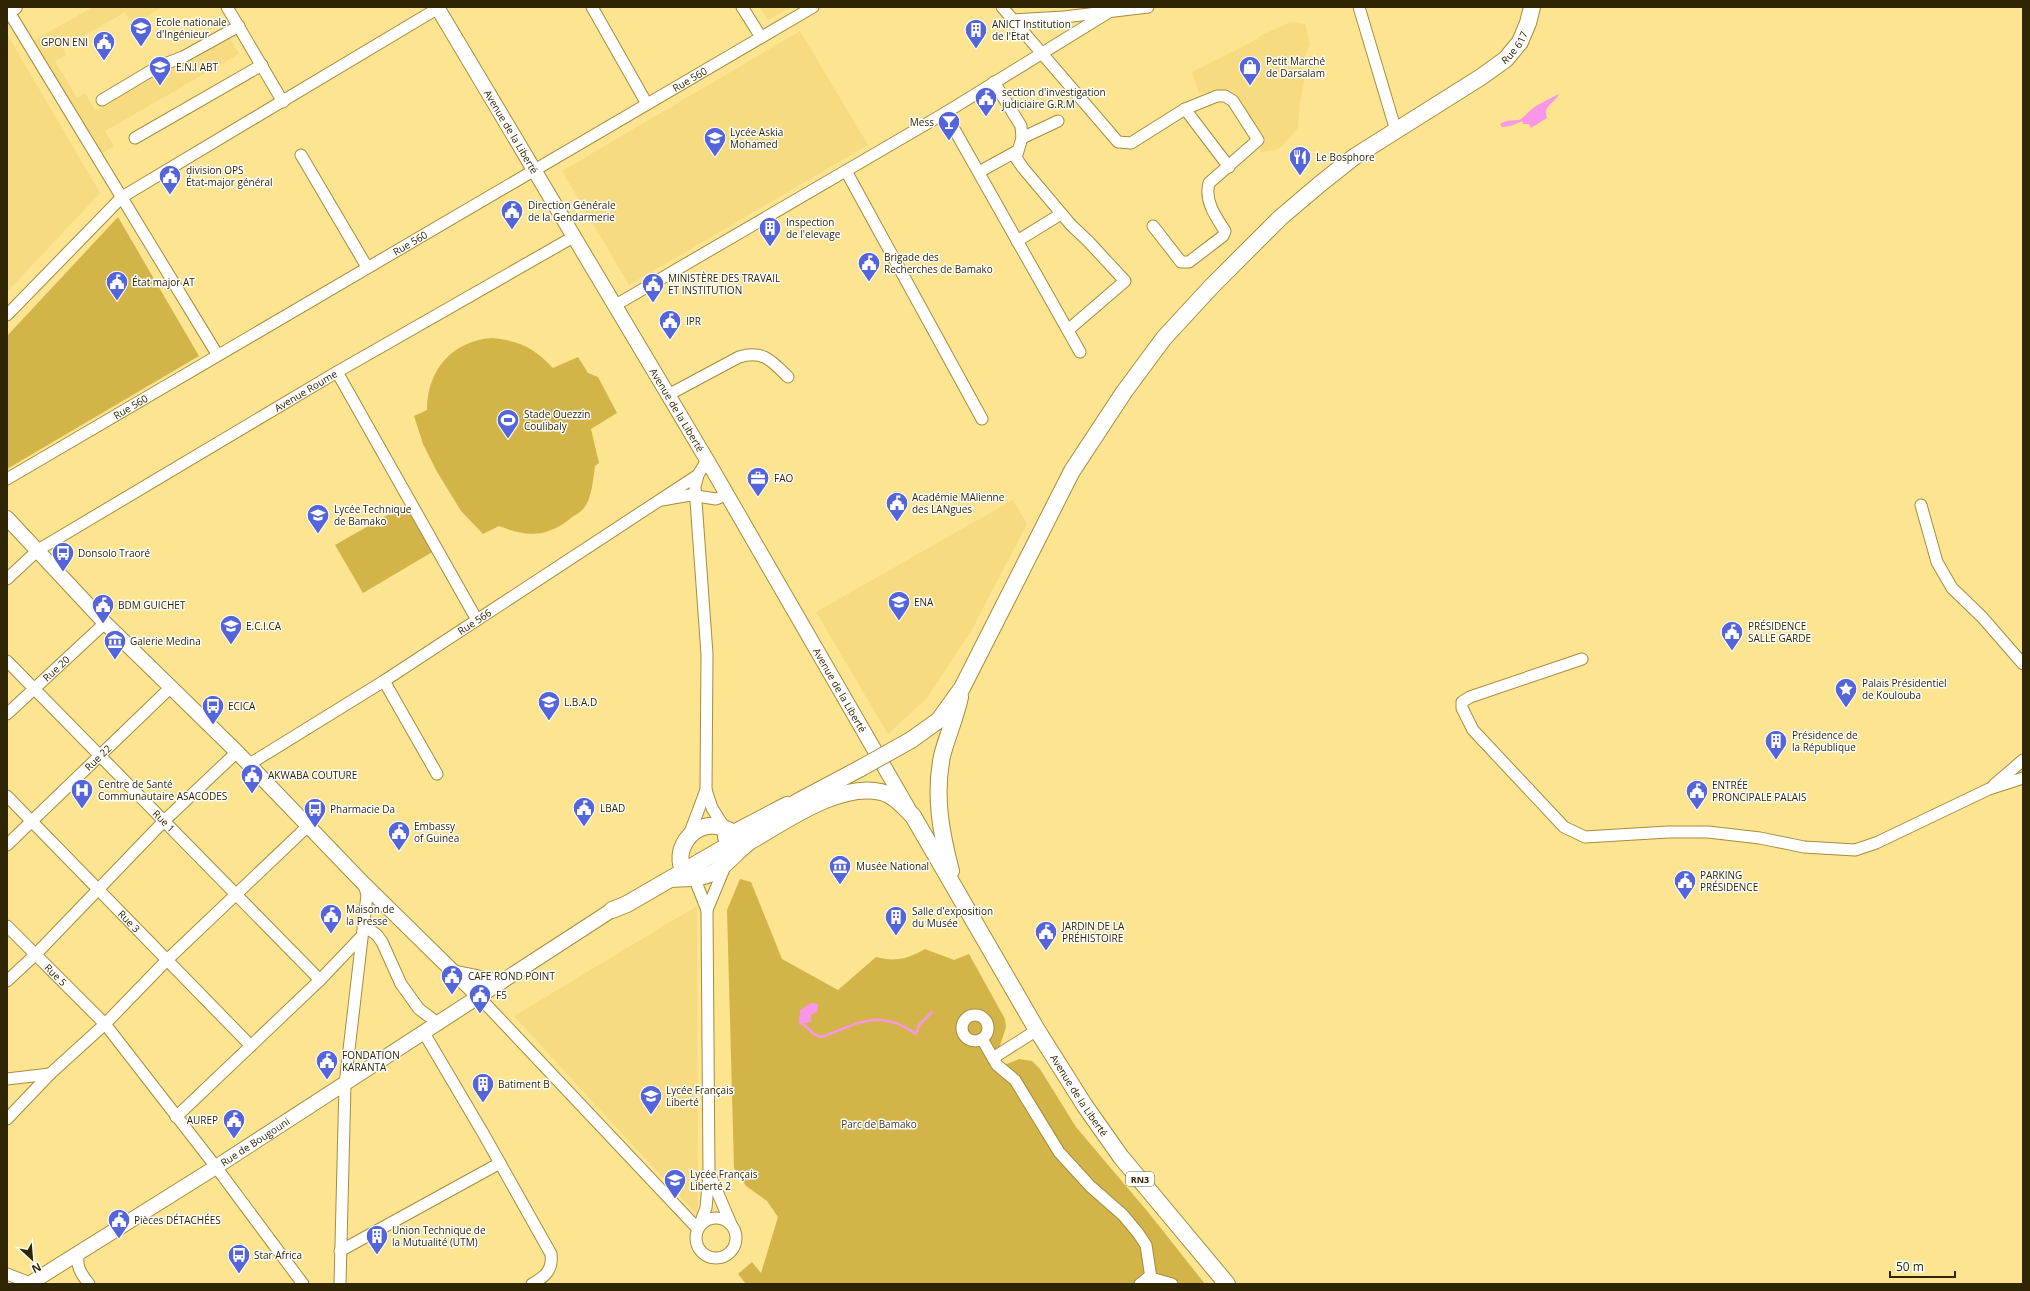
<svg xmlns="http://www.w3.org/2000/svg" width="2030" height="1291" font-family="'Open Sans',sans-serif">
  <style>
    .built { fill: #f6db80 }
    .green { fill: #d3b448 }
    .water { fill: #f896e8 }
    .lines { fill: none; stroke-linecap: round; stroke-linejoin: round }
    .stream { stroke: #f896e8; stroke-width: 2.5 }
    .minor-casing { stroke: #a58d3b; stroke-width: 13 }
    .major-casing { stroke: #a58d3b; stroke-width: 16 }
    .highway-casing { stroke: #a58d3b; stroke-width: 18 }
    .minor { stroke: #fff; stroke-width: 11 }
    .major { stroke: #fff; stroke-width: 14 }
    .highway { stroke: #fff; stroke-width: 16 }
    .highway-bridge-casing { stroke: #a58d3b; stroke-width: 18; stroke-linecap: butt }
    .highway-bridge { stroke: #fff; stroke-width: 16 }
    .labels { text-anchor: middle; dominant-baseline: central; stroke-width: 3; stroke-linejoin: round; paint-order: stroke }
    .shield { fill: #fff; stroke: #6d664e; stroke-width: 1 }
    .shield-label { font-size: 9px; font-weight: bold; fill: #2f2502 }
    .poi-label { font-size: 10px; fill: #2f2502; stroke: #fff; text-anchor: start }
    .street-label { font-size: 10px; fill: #2f2502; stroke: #fff }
    .park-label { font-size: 10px; fill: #3d3720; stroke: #fff }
  </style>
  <rect width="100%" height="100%" fill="#fce491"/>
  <path class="built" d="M93,7h70l-31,18 -7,-13 -62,36 3,7 -11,6 22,37 8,-5 11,18 53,-31 -1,-2 15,-9 2,3 63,-37 11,19 -134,77 9,15 -15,9 -66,-114z
    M760,7h31l-23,13z
    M1290,22l15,2 5,20 -9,22 3,16 -4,20 -2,26 -19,21 -18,3 -4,-24 -15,-19 -15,-17 -28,1 -7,-21 58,-29 14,-9z
    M800,31l68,114 -239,140 -67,-114z
    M7,34l93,159 -93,99z
    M1013,500l14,24 -56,107 -44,67 -39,36 -72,-122z
    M697,906l1,310 -184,-200z"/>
  <path class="green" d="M118,217l81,139 -192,113v-133z
    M492,338c28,3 42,10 61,30l25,-11 10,16 10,4 19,36 -26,16 8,34 -4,3c-2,13 -3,32 -11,42 -3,4 -9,7 -13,10 -25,20 -44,19 -72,8l-16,8 -22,-23 -25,-41 -13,-26 -9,-28 13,-6c0,-40 25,-69 65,-72z
    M407,504l27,47 -71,42 -28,-48z
    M740,879l11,3 31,77 56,31 38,-33c19,5 32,2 49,-8l29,11 15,-6 36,65 1,8 -9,28 7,10 15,-6 13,2 8,8 36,58 72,85 57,72h-459l-8,-10 14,-12 9,11 17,-56 -11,-16 -21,-15 -12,-18 -7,-258z"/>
  <path class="water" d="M1559,94c-4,9 -17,12 -12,24l-16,10 -2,-4h-6l-1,-3c-6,3 -13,6 -20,6l-2,-3c9,-6 17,-2 21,-5 5,-4 9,-9 15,-13 7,-4 15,-8 23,-12z
    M811,1003l7,1 -1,8 -6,3v4l2,2 -14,4 1,-15z"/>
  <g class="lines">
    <path class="stream" d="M803,1024l11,10 7,3c38,-13 57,-30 95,-3l3,-9 13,-13"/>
    <g class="minor-casing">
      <g id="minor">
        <path d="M227,7l56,95"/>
        <path d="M592,7l55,97"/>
        <path d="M742,7l19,30"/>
        <path d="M1002,7l116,135 13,1 54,-34 32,-13h8l8,5 25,39 -49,43c-5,18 7,34 16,48l-2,5 -34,26h-8l-28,-36"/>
        <path d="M1359,7l37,124"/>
        <path d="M9,12l208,342"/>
        <path d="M1014,20l50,-3 84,-10"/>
        <path d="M994,82l27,44 1,12 -6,20 7,10 48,57 17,16 37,40 -57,49"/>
        <path d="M102,100l57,-34 24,-9 56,-31"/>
        <path d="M1185,109l44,58"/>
        <path d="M945,113l135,239"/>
        <path d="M135,138l127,-73"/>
        <path d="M1022,138l36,-17"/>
        <path d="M301,155l66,112"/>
        <path d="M846,171l136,248"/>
        <path d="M979,172l38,-21"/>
        <path d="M1017,241l44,-27"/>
        <path d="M614,306l331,-193 164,-101"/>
        <path d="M7,315l115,-118 318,-190"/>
        <path d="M337,372l140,248"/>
        <path d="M668,395l71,-38c24,-7 32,3 49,20"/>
        <path id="s1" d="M7,479l806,-472"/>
        <path d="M662,500l28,-5 26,4 10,-4"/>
        <path d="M1921,505l16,57 15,26 30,29 41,47"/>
        <path id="s2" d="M7,579l31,-29 299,-178 238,-136"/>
        <path d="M1582,659l-112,38 -8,5v6l11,22 91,97 21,10 83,-5h40l52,6 44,9 51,3 21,-7 113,-54 34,-11"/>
        <path id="s3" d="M7,661l313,319"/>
        <path d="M384,681l53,93"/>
        <path id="s4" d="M7,714l98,-91"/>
        <path id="s5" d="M248,765l136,-84 314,-206"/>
        <path d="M1994,785l29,-25"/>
        <path d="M706,790l6,18 12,19"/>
        <path id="s6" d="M7,796l244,250"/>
        <path d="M689,835l17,-45 1,-136 -12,-167 3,-12 9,-15"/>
        <path id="s7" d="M7,845l164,-158"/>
        <path d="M707,910l19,-46"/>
        <path d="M363,925l14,10 5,7 19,42 18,25 20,15"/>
        <path id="s8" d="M7,926l98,98 111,143 87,117"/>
        <path d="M7,981l28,-26 129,-134 73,-69"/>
        <path d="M479,997l219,232 8,-21 3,-34 -2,-264 -13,-33"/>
        <circle cx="975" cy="1028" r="13"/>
        <path d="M424,1033l59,100 68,121c2,16 -6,23 -19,30"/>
        <path d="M982,1039l15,26 18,15 44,72 31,34 33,29 15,18 8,12 5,33 21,6"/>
        <path d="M993,1058l44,-28"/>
        <path d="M7,1079l43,-5"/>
        <path d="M176,1117l144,-137 40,-42"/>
        <path d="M7,1119l43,-45 55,-50 62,-64 142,-135"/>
        <path d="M710,1175l21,49"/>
        <circle cx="716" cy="1238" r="20"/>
        <path d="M340,1251l160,-88"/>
        <path d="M79,1252c-4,13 2,22 10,32"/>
        <path d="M7,1274l26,10"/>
        <path d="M340,1284l5,-200 22,-189 -3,-11"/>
        <path d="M1140,1284l10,-8"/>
      </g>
    </g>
    <g class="major-casing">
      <g id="major">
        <path id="s9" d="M437,7l270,453 201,348"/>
        <path d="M7,14l8,-7"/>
        <path d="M7,518l98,105 132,129 127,132 115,113"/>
        <path d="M457,973l44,9"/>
        <path id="s10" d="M29,1284l187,-117 396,-257"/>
      </g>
    </g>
    <g class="highway-casing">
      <g id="highway">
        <path id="s11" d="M911,740l28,-20 23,-32 110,-217 52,-79 40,-54 47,-51 69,-69 40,-34 34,-27 127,-80 25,-18 14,-17 8,-19 4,-16"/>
        <path d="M779,817l18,-15 64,-34"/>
        <path d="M726,837l61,-32"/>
        <path d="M951,871c-10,-38 -17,-75 -9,-115 5,-20 14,-39 18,-59"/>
        <path d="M692,877c-29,-14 1,-71 41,-44"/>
        <path id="s12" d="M671,879c15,-1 32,0 45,-8 12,-8 21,-20 33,-29 35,-20 90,-60 132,-50 13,3 23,15 32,24l124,214 48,76 36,51 106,127"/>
        <path d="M612,910l15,-6 114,-66"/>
      </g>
    </g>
    <use href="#minor" class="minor"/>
    <use href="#major" class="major"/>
    <use href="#highway" class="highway"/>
    <g class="highway-bridge-casing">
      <path id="highway-bridge" d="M861,768l50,-28"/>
    </g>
    <use href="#highway-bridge" class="highway-bridge"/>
  </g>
  <defs>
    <g id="university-pin" transform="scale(1.15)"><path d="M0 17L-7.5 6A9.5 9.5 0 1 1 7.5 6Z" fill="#5464da" stroke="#fff"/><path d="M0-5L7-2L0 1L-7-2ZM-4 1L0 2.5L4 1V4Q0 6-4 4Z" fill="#fff"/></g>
    <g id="building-pin" transform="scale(1.15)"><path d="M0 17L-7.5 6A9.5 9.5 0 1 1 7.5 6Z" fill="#5464da" stroke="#fff"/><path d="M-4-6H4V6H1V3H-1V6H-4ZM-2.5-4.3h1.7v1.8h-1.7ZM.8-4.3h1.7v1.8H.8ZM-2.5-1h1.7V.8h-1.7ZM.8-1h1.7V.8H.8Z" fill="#fff"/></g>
    <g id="civic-pin" transform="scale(1.15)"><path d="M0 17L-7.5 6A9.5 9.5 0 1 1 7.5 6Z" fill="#5464da" stroke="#fff"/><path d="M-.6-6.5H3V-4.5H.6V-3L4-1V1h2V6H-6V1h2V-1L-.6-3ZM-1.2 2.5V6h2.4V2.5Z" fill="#fff"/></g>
    <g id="shop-pin" transform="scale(1.15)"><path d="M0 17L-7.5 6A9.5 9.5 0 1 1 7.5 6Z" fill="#5464da" stroke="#fff"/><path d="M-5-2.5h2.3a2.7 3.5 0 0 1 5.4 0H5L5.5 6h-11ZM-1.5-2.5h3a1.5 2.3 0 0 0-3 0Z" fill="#fff"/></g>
    <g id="bar-pin" transform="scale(1.15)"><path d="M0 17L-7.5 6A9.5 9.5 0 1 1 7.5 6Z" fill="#5464da" stroke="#fff"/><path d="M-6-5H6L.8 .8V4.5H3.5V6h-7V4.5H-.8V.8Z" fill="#fff"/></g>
    <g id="school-pin" transform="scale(1.15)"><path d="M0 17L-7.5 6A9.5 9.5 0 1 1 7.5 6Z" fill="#5464da" stroke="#fff"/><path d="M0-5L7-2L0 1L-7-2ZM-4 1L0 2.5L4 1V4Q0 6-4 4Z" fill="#fff"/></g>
    <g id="restaurant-pin" transform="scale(1.15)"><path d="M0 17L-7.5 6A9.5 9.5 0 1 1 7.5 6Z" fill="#5464da" stroke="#fff"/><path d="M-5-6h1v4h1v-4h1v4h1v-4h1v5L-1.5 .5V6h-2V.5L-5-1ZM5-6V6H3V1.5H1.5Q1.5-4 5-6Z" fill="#fff"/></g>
    <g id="stadium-pin" transform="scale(1.15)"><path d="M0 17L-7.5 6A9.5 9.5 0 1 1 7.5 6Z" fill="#5464da" stroke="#fff"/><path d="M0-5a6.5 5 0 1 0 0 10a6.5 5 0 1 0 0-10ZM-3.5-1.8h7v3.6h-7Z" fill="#fff"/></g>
    <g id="office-pin" transform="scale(1.15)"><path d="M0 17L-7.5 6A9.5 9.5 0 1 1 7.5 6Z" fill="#5464da" stroke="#fff"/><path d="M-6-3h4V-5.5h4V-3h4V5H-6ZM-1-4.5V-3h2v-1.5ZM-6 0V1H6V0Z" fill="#fff"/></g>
    <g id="bus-pin" transform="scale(1.15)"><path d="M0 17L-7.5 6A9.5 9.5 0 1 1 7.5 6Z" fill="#5464da" stroke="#fff"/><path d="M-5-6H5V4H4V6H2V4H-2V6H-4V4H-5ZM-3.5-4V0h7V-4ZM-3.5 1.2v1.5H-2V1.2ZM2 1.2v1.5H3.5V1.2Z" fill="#fff"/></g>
    <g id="museum-pin" transform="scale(1.15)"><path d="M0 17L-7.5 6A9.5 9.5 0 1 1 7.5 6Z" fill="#5464da" stroke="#fff"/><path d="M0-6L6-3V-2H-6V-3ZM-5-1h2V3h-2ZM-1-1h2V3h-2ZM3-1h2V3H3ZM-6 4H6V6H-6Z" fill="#fff"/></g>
    <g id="sight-pin" transform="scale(1.15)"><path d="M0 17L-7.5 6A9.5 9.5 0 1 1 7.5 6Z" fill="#5464da" stroke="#fff"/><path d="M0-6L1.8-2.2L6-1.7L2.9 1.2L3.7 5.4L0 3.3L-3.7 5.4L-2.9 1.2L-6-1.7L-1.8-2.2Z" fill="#fff"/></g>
    <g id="hospital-pin" transform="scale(1.15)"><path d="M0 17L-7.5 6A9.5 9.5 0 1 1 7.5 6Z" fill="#5464da" stroke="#fff"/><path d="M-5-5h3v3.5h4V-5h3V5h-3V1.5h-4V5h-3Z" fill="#fff"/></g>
  </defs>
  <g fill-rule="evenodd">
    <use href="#university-pin" x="141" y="28"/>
    <use href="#building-pin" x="976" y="30"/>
    <use href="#civic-pin" x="104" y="42"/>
    <use href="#university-pin" x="160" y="67"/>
    <use href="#shop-pin" x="1250" y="67"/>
    <use href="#civic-pin" x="986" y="98"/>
    <use href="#bar-pin" x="949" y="122"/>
    <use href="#school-pin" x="715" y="138"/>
    <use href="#restaurant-pin" x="1300" y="157"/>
    <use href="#civic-pin" x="170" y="176"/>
    <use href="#civic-pin" x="512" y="211"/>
    <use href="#building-pin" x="770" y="228"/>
    <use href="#civic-pin" x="869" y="263"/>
    <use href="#civic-pin" x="117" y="282"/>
    <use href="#civic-pin" x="653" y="284"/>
    <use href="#civic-pin" x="670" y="321"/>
    <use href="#stadium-pin" x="508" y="420"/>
    <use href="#office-pin" x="758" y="478"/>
    <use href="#civic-pin" x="897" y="503"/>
    <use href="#school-pin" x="318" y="515"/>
    <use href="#bus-pin" x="63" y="553"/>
    <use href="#school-pin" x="899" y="602"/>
    <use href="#civic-pin" x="103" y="605"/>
    <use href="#school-pin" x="231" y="626"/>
    <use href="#civic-pin" x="1732" y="632"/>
    <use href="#museum-pin" x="115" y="641"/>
    <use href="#sight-pin" x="1846" y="689"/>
    <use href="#school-pin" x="549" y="702"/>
    <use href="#bus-pin" x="213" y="706"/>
    <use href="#building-pin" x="1776" y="741"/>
    <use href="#civic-pin" x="252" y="775"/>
    <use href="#hospital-pin" x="82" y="790"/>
    <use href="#civic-pin" x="1697" y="791"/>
    <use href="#civic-pin" x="584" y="808"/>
    <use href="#bus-pin" x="315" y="809"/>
    <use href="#civic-pin" x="399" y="832"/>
    <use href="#museum-pin" x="840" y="866"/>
    <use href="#civic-pin" x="1685" y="881"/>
    <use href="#civic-pin" x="331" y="915"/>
    <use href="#building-pin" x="896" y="917"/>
    <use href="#civic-pin" x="1046" y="932"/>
    <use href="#civic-pin" x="452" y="976"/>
    <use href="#civic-pin" x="480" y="995"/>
    <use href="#civic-pin" x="327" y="1061"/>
    <use href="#building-pin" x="483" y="1084"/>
    <use href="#university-pin" x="651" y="1096"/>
    <use href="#civic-pin" x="234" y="1120"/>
    <use href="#school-pin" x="675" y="1180"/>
    <use href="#civic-pin" x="119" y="1220"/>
    <use href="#building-pin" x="377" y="1236"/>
    <use href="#bus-pin" x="239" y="1255"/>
  </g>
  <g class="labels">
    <rect class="shield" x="1126" y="1172" width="28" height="14" rx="3"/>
    <g class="shield-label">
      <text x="1140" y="1179">RN3</text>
    </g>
    <g class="poi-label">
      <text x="156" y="22">Ecole nationale<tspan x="156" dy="12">d'Ingénieur</tspan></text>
      <text x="992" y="24">ANICT Institution<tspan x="992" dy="12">de l'Etat</tspan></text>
      <text x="88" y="42" text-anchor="end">GPON ENI</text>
      <text x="1266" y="61">Petit Marché<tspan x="1266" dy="12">de Darsalam</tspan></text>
      <text x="176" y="67">E.N.I ABT</text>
      <text x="1002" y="92">section d'investigation<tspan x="1002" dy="12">judiciaire G.R.M</tspan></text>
      <text x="934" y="122" text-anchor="end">Mess</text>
      <text x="730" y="132">Lycée Askia<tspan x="730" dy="12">Mohamed</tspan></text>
      <text x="1316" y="157">Le Bosphore</text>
      <text x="186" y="170">division OPS<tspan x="186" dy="12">État-major général</tspan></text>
      <text x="528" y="205">Direction Générale<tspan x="528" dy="12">de la Gendarmerie</tspan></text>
      <text x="786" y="222">Inspection<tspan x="786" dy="12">de l'elevage</tspan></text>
      <text x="884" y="257">Brigade des<tspan x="884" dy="12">Recherches de Bamako</tspan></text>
      <text x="668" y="278">MINISTÈRE DES TRAVAIL<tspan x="668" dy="12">ET INSTITUTION</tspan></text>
      <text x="132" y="282">État major AT</text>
      <text x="686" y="321">IPR</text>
      <text x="524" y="414">Stade Ouezzin<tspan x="524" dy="12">Coulibaly</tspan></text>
      <text x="774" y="478">FAO</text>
      <text x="912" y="497">Académie MAlienne<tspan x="912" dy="12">des LANgues</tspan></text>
      <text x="334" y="509">Lycée Technique<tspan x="334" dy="12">de Bamako</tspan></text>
      <text x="78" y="553">Donsolo Traoré</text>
      <text x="914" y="602">ENA</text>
      <text x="118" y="605">BDM GUICHET</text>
      <text x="246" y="626">E.C.I.CA</text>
      <text x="1748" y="626">PRÉSIDENCE<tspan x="1748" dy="12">SALLE GARDE</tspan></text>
      <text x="130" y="641">Galerie Medina</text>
      <text x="1862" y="683">Palais Présidentiel<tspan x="1862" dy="12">de Koulouba</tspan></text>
      <text x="564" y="702">L.B.A.D</text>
      <text x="228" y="706">ECICA</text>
      <text x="1792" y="735">Présidence de<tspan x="1792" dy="12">la République</tspan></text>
      <text x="268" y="775">AKWABA COUTURE</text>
      <text x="98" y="784">Centre de Santé<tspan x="98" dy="12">Communautaire ASACODES</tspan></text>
      <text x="1712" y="785">ENTRÉE<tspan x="1712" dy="12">PRONCIPALE PALAIS</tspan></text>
      <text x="600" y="808">LBAD</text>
      <text x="330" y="809">Pharmacie Da</text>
      <text x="414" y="826">Embassy<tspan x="414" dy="12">of Guinea</tspan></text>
      <text x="856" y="866">Musée National</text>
      <text x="1700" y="875">PARKING<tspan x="1700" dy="12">PRÉSIDENCE</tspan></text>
      <text x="346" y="909">Maison de<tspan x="346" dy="12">la Presse</tspan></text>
      <text x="912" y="911">Salle d'exposition<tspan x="912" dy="12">du Musée</tspan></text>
      <text x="1062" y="926">JARDIN DE LA<tspan x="1062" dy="12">PRÉHISTOIRE</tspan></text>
      <text x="468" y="976">CAFE ROND POINT</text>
      <text x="496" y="995">F5</text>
      <text x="342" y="1055">FONDATION<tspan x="342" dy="12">KARANTA</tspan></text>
      <text x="498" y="1084">Batiment B</text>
      <text x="666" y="1090">Lycée Français<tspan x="666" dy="12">Liberté</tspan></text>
      <text x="218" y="1120" text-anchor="end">AUREP</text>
      <text x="690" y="1174">Lycée Français<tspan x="690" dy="12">Liberté 2</tspan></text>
      <text x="134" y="1220">Pièces DÉTACHÉES</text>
      <text x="392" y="1230">Union Technique de<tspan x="392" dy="12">la Mutualité (UTM)</tspan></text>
      <text x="254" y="1255">Star Africa</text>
    </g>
    <g class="street-label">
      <text stroke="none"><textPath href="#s11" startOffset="937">Rue 617</textPath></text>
      <text stroke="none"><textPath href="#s1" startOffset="791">Rue 560</textPath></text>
      <text stroke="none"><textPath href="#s9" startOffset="145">Avenue de la Liberté</textPath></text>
      <text stroke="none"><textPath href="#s1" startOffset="467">Rue 560</textPath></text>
      <text stroke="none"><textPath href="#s2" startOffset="354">Avenue Roume</textPath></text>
      <text stroke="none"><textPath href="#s1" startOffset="143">Rue 560</textPath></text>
      <text stroke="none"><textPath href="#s9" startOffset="469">Avenue de la Liberté</textPath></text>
      <text stroke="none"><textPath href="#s5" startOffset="268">Rue 566</textPath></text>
      <text stroke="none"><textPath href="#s4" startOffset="67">Rue 20</textPath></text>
      <text stroke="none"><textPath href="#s9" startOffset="793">Avenue de la Liberté</textPath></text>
      <text stroke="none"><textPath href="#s7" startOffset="126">Rue 22</textPath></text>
      <text stroke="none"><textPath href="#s3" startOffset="224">Rue 1</textPath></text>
      <text stroke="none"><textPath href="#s6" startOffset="175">Rue 3</textPath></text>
      <text stroke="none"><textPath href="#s8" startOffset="69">Rue 5</textPath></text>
      <text stroke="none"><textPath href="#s12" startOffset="600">Avenue de la Liberté</textPath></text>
      <text stroke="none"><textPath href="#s10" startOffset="267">Rue de Bougouni</textPath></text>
    </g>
    <g class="park-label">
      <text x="879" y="1124">Parc de Bamako</text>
    </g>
  </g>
  <rect width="2030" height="1291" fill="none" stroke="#2f2502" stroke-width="16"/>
  <g transform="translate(32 1259) rotate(154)" stroke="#ffffff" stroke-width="3" paint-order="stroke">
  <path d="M0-3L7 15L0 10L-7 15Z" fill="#2f2502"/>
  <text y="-6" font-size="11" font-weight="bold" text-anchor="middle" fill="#2f2502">N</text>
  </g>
  <path d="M1890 1271v6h65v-6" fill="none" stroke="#2f2502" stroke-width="2"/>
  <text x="1896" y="1271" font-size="12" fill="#2f2502" stroke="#ffffff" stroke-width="3" paint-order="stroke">50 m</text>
</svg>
